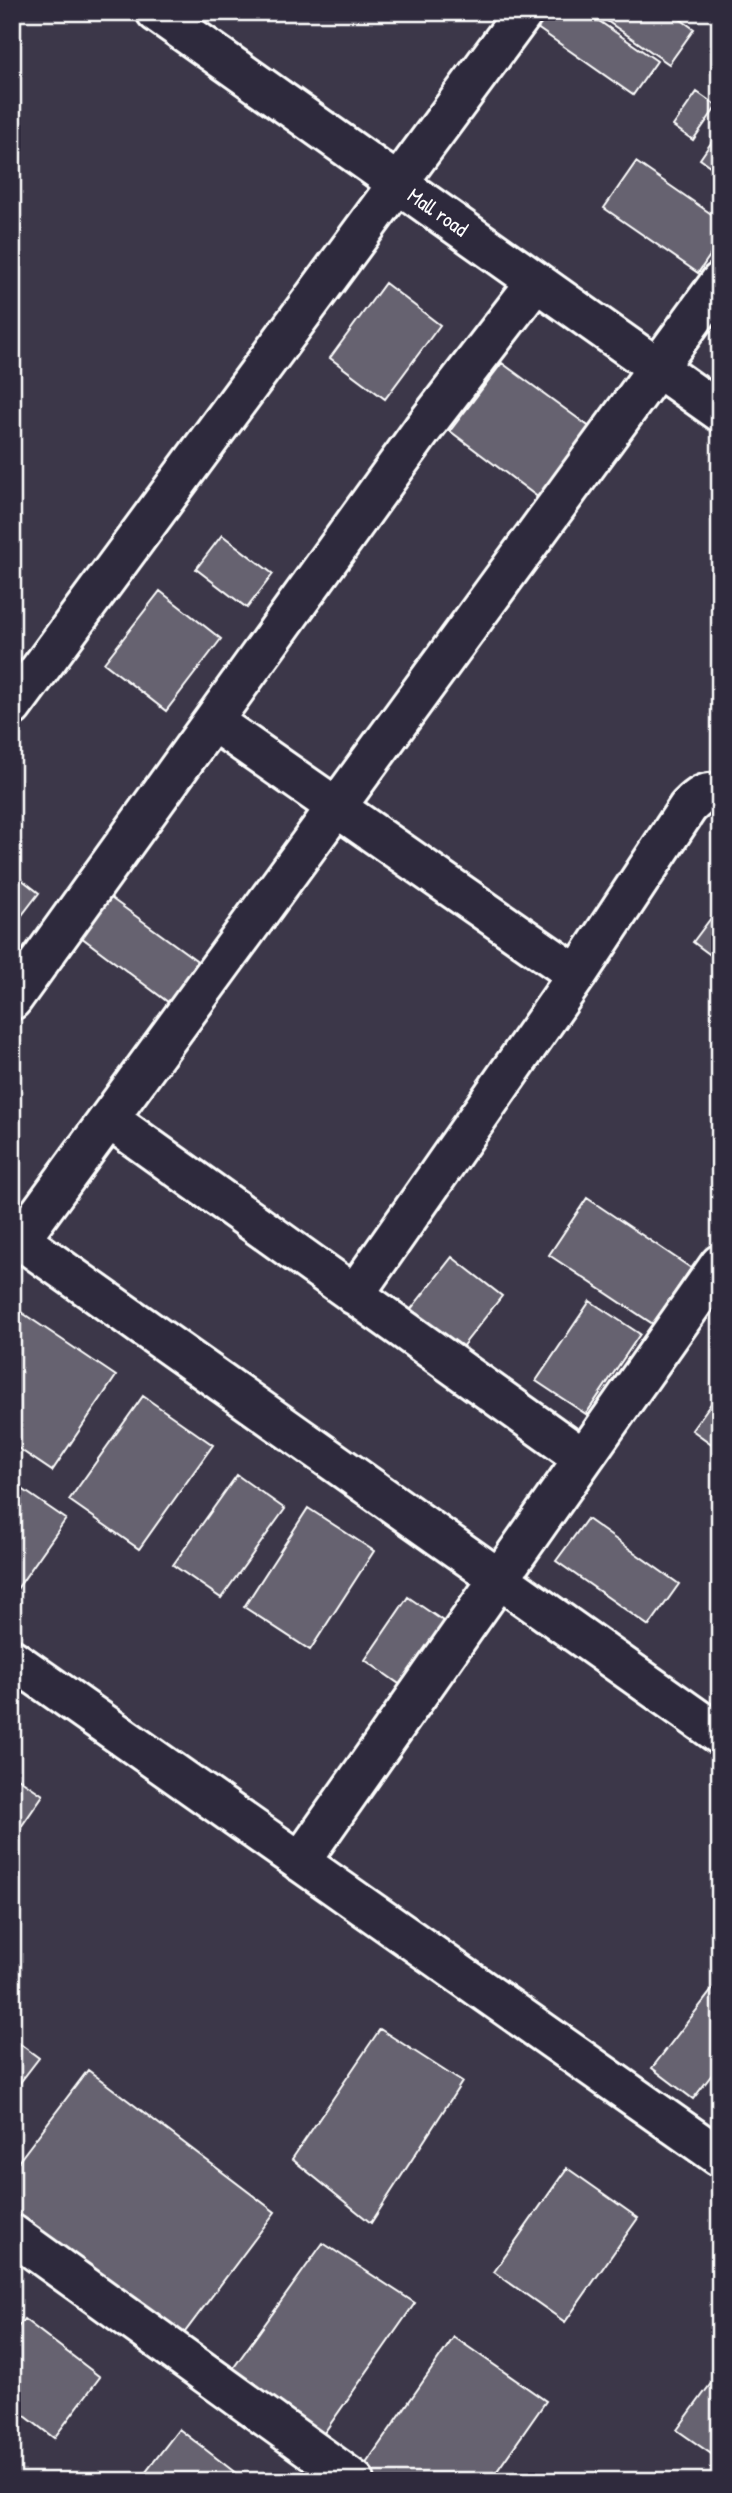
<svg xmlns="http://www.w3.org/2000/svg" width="732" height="2493" font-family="'Patrick Hand',sans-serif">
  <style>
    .building { fill: #666270; stroke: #fff; stroke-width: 2 }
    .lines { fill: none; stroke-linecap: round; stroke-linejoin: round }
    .street-casing { stroke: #fff; stroke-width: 44 }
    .secondary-casing { stroke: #fff; stroke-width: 44 }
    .street { stroke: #2f2a3d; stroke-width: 38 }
    .secondary { stroke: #2f2a3d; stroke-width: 38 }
    .labels { text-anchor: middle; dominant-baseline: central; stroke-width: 5; stroke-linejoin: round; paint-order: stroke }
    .street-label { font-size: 21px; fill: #fff; stroke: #2f2a3d }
  </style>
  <rect width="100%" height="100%" fill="#3c3749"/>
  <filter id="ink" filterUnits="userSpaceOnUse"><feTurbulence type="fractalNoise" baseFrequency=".0143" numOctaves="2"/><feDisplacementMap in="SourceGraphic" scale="14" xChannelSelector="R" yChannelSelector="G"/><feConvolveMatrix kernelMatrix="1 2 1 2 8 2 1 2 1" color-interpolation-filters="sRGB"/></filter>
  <g filter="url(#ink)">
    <path class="building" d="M542,12h44l71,49 -24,34 -100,-70z
      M594,12h76l24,17 -25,35z
      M697,92l20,14 -24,34 -20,-14z
      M720,130v43l-20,-14z
      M636,162l84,58v21l-22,32 -94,-65z
      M385,283l55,42 -55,74 -55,-41z
      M502,363l89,65 -52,70 -89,-67z
      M222,535l51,39 -26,34 -51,-39z
      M160,591l61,48 -55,72 -62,-48z
      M12,872l27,21 -27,35z
      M104,893l103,75 -31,40 -99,-74z
      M720,906v56l-27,-20z
      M587,1198l104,70 -38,56 -104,-69z
      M452,1257l50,39 -48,61 -50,-39z
      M590,1301l50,33 -54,80 -50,-33z
      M12,1306l104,70 -64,95 -40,-27z
      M720,1391v59l-28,-20z
      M143,1396l70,49 -74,104 -70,-49z
      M237,1475l48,34 -64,89 -48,-33z
      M12,1482l54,37 -54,77z
      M308,1508l66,43 -64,99 -66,-43z
      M587,1519l92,65 -30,42 -93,-65z
      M408,1597l41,28 -44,63 -40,-28z
      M12,1774l31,21 -31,45z
      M719,1981l1,83 -27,35 -41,-31z
      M380,2029l82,53 -91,141 -79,-64z
      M12,2038l27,20 -27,35z
      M88,2070l187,142 -102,136 -161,-121v-57z
      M567,2168l71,50 -73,104 -71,-50z
      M323,2243l92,60 -98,140 -85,-73z
      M24,2319l76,58 -46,61 -42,-32v-71z
      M454,2337l92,64 -56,80h-124l-8,-6z
      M720,2371v89l-43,-30z
      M179,2429l67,52h-107z"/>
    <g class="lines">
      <g class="street-casing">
        <path id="street" d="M12,707l512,-695
          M214,722l363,253
          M12,1000l410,-570 114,-148
          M109,1119l474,339
          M12,1234l708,501
          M20,1240l700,-958
          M354,1295l223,-320 111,-168c10,-10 18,-17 32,-13
          M12,1659l708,498
          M300,1862l420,-598
          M12,2234l343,247"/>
      </g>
      <g class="secondary-casing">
        <path id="secondary" d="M156,12l564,400"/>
      </g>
      <use href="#street" class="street"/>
      <use href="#secondary" class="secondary"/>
    </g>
  </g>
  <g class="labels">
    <g class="street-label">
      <text transform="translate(438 212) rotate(35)">Mall road</text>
    </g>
  </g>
  <rect width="732" height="2493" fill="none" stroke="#2f2a3d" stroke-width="42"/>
  <rect x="21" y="21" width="690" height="2451" fill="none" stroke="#fff" stroke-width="2.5" filter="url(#ink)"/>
</svg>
